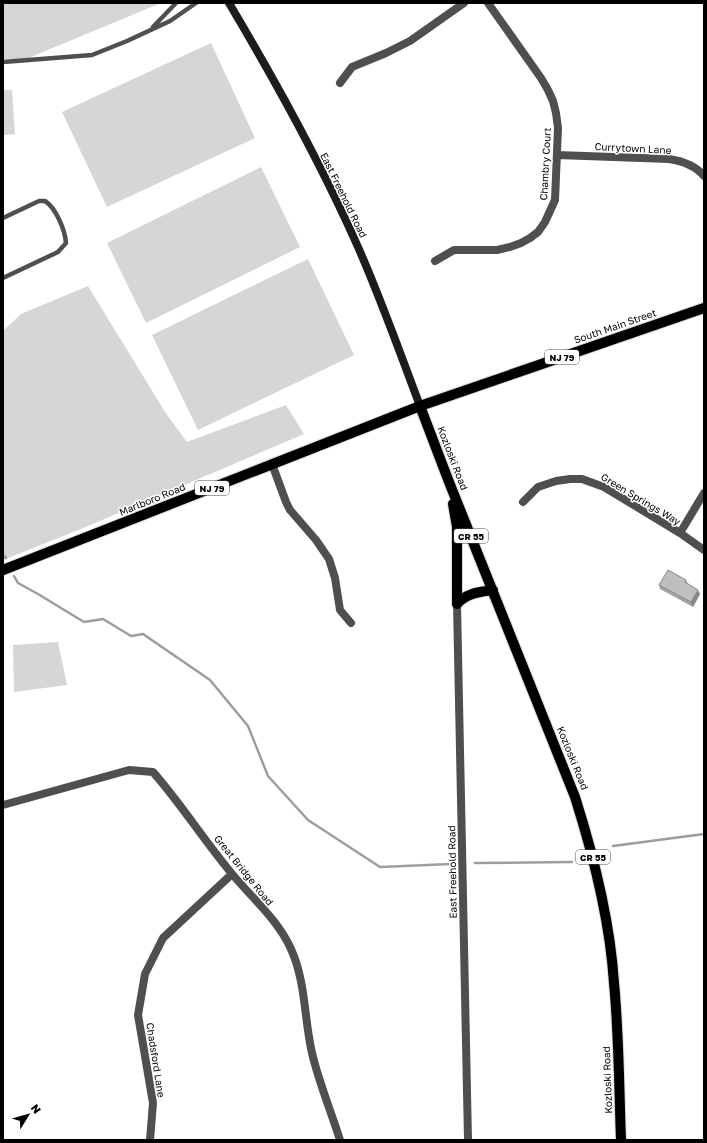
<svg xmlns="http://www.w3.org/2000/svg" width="707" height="1143" font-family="'Golos Text',sans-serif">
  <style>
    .green { fill: #d6d6d6 }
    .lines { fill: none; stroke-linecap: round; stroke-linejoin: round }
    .stream { stroke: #9d9d9d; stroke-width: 2.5 }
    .primary-casing { stroke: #dbdbdb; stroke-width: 12 }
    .service { stroke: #4f4f4f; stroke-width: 4.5 }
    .minor { stroke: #4f4f4f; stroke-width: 8 }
    .tertiary { stroke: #4f4f4f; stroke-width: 8 }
    .secondary { stroke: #1c1c1c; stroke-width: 8 }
    .primary { stroke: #000; stroke-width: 10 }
    .wall { fill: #a4a4a4 }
    .shaded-wall { fill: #868686 }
    .building { fill: #bfbfbf; stroke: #868686 }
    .labels { text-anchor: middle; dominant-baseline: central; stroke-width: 3; stroke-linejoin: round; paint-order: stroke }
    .shield { fill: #fff; stroke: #4c4c4c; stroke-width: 1 }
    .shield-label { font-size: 9px; font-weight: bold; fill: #000 }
    .street-label { font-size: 10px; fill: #000; stroke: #fff }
  </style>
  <rect width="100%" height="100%" fill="#fff"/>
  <path class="green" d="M3,3h158l-135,56h-23z
    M211,43l44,95 -148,69 -45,-95z
    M3,90h9l3,44 -12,1z
    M261,167l39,80 -154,76 -39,-80z
    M308,259l46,96 -156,75 -46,-95z
    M88,286l77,126 22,30 99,-37 18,29 -223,95 -78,31v-229l18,-17z
    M58,642l9,43 -53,7 -1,-47z"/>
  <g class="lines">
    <path class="stream" d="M3,555l3,3
      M14,576l4,7 20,11 46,28 19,-3 28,17 12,-2 67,46 38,46 20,50 40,44 72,47 71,-3
      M613,846l91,-12
      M475,863l97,-1"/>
    <g class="primary-casing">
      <path id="primary" d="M420,406l29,76 126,315c19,60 35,123 39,186 5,52 5,105 7,157
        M453,504l4,23v77
        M3,570l417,-164 284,-98
        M457,604c9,-11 23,-12 36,-14"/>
    </g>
    <path class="service" d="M153,27l23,-24
      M3,62l89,-7 35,-14 43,-20 26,-18
      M3,218l36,-17h6c11,7 20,29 21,42l-8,9 -55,26"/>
    <path class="minor" d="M340,83l12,-16 34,-14 24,-12 54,-38
      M557,155l112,4c13,2 26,6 35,17
      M435,261l19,-11h43l13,-3 11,-4 9,-5 8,-6 7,-10 10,-22 3,-72 -2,-15 -3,-12 -5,-11 -7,-12 -53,-75
      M272,464l14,38 4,8 26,30 13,19 6,19 5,32 11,13
      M523,502l15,-15 18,-6 14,-2h12l22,8 76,46 24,17
      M680,533l24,-40
      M3,805l126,-35 24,2c29,33 52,70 80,103 20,24 45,45 58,74 15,33 13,70 21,104 7,30 19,58 28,87
      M150,1140l3,-37 -15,-88 7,-41 18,-36 69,-64"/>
    <path class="tertiary" d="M457,604l11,536"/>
    <path class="secondary" d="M229,3c47,79 92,160 129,244 23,52 42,106 62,159"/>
    <use href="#primary" class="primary"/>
  </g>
  <path class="wall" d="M686,580l2,4 12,10 -7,13 -33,-18 -1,-4z"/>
  <path class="shaded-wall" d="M698,590l2,4 -7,13 -2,-5z"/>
  <path class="building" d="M668,570l18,10 -1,2 13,8 -7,12 -32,-17z"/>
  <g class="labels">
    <g class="shield">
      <rect x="545" y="350" width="34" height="14" rx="3"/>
      <rect x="195" y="481" width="34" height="14" rx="3"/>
      <rect x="454" y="529" width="34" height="14" rx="3"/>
      <rect x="576" y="850" width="34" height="14" rx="3"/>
    </g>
    <g class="shield-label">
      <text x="562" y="357">NJ 79</text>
      <text x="212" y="488">NJ 79</text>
      <text x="471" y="536">CR 55</text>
      <text x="593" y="857">CR 55</text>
    </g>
    <g class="street-label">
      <text transform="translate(633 148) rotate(3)">Currytown Lane</text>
      <text transform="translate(545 164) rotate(-87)">Chambry Court</text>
      <text transform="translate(344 195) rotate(64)">East Freehold Road</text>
      <text transform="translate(615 326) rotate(-19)">South Main Street</text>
      <text transform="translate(453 458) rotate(69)">Kozloski Road</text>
      <text transform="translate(152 499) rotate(-22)">Marlboro Road</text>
      <text transform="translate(641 499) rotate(31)">Green Springs Way</text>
      <text transform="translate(573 758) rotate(68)">Kozloski Road</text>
      <text transform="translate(244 870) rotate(51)">Great Bridge Road</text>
      <text transform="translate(452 872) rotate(-91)">East Freehold Road</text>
      <text transform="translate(156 1060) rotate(81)">Chadsford Lane</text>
      <text transform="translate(607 1080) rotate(-92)">Kozloski Road</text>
    </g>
  </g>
  <rect width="707" height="1143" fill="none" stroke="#000000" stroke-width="8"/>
  <g transform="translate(28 1115) rotate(53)" stroke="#ffffff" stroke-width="3" paint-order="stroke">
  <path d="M0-3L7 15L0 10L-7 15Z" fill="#000000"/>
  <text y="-6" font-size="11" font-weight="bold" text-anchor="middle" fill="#000000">N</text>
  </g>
</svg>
